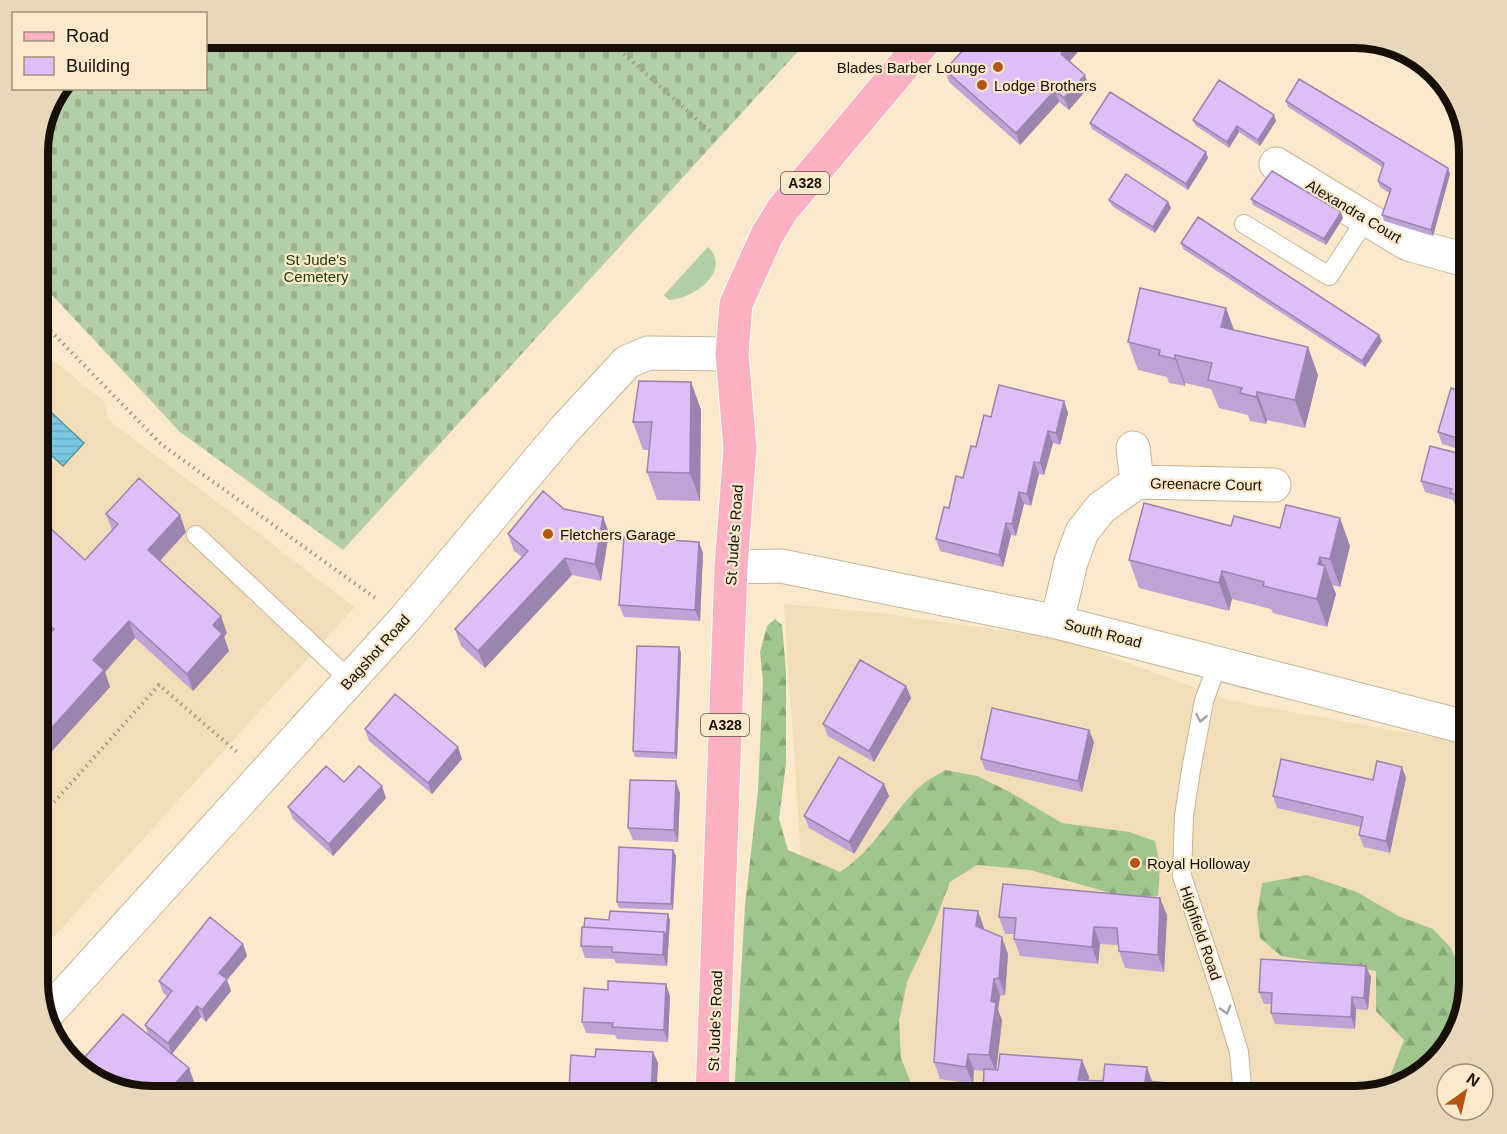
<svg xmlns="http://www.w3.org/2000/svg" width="1507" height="1134" font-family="Helvetica,sans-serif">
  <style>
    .built { fill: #f1ddb8 }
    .green { fill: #b4cea7 }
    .forest { fill: url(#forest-firs) }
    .cemetery { fill: url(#cemetery-stones) }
    .water { fill: url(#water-rules); stroke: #5b91a0; stroke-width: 1.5 }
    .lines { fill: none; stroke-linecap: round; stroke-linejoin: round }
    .service-casing { stroke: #c5b598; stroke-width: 20 }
    .minor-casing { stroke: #c5b598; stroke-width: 35 }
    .primary-casing { stroke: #fff; stroke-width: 35 }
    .path { stroke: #a59881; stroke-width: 4; stroke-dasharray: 1.5 4.5; stroke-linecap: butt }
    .service { stroke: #fff; stroke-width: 18 }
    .minor { stroke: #fff; stroke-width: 33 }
    .primary { stroke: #fcb1c3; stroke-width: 33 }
    .wall { fill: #bda3d6 }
    .shaded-wall { fill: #9a85ae }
    .building { fill: #dcbef9; stroke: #9a85ae; stroke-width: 1.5 }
    .oneway { stroke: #a29f9b }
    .poi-dot { fill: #b55414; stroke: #fae9cb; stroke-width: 2 }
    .labels { text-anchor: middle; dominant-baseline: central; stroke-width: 4.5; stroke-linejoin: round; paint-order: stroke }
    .shield { fill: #fae9cb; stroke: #5a5141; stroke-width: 1.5 }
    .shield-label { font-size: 14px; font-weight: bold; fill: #161006 }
    .poi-label { font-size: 15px; fill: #161006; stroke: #fae9cb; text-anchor: start }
    .street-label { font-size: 15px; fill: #161006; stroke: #fae9cb }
    .park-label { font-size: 15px; fill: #1a3c00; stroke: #fae9cb }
    .rim { fill: none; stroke: #161006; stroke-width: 8 }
  </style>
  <defs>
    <pattern id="forest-firs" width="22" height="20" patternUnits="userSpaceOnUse" patternTransform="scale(1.5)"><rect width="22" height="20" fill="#a0c58d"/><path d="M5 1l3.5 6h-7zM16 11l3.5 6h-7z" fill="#89a878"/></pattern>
    <pattern id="cemetery-stones" width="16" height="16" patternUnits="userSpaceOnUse" patternTransform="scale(1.5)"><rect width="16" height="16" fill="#b4cea7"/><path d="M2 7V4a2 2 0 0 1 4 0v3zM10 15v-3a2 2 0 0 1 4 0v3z" fill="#9ab08e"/></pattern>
    <pattern id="water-rules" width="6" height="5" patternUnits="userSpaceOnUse" patternTransform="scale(1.5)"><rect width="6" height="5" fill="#78c8e2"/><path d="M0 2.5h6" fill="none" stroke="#67abc0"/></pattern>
  </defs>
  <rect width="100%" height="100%" fill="#fae9cb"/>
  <path class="built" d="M38,347l9,9 56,44 6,20 246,187 -317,347z
    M784,604l96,9 182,26 170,62 237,43v239l-23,69 -41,33 -50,11h-538z"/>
  <path class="green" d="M708,247c25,25 -16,52 -39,53l-5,-5z"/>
  <path class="forest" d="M775,619l7,6 4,47v91l-7,56 9,31 52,22c33,-21 50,-56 77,-83 8,-8 19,-13 28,-19l32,6 31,15 54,32 67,9 26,9 5,25 -2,30 -34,1 -94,-27 -53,-5 -27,17 -16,42 -27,58 -8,39 2,37 15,38h-182l11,-191 13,-114 5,-110 -3,-29 7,-26z
    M1307,875l50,17 41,24 35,13 18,19 17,40 -22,64 -41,33 -20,5 19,-50 -28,-29v-40l-95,-15 -21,-18 -3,-24 5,-31z"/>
  <path class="cemetery" d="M206,38h604l-467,512 -163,-118 -142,-152v-136l11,-42 10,-13 147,-1z"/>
  <path class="water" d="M38,400l46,43 -21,23 -25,-23z"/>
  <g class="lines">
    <g class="service-casing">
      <path id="service" d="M1244,224l85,52 37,-57
        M196,535l154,145
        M1218,662l-14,39 -13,69 -7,46 -2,60 40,120 17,56 4,44"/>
    </g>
    <g class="minor-casing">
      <path id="minor" d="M1276,164l132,80 61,17
        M1133,448l4,34
        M731,567l50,-1 10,2 266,54 412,106
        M1057,622l14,-60 11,-30 19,-24 36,-26 137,3
        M45,1016l360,-397 160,-190 62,-67 21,-9 84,1"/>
    </g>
    <g class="primary-casing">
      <path id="primary" d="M712,1096l19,-529 9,-119 -8,-94 4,-50 31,-69 16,-26 144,-171"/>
    </g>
    <path class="path" d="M606,38l106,95
      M38,318l124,127 213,153
      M38,820l121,-135 78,67"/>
    <use href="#service" class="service"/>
    <use href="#minor" class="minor"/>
    <use href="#primary" class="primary"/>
  </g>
  <path class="wall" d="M1085,44l-16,18 20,25 -20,23 -10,-8 -39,43 -71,-63 -4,-12z
    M1286,101l164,73 -17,62 -49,-15 -2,-6 7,-22 -9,-6 -2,-6 4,-14 -94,-60z
    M1193,120l83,1 -16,25 -21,-14 -10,16 -33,-22z
    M1090,123l116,29 2,6 -20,32 -96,-61z
    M1251,199l92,19 -17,27 -73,-40z
    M1109,200l59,2 3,6 -16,25 -43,-27z
    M1181,243l198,92 3,6 -17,26 -182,-118z
    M1226,308l8,22 84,45 -13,53 -38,-8 -1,4 -16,-3 -2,-6 -29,-7 -8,-19 -26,-6v3l-16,-3 -2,-6 -29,-7 -10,-28z
    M691,382l10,28 -1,91 -43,-1 -10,-28 3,-22h-7l-10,-28z
    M1469,394v115l-14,-4 -2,-5 -28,-8 -4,-11 40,-27 1,-4 -20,-6 -4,-12z
    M1064,401l4,12 -8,32 -7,-2 -9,32 -5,-1 -8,32 -7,-2 -8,32 -5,-1 -8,32 -63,-16 -4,-12 13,-31 42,-91z
    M106,514l80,18 -26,29 67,72 -3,4 5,14 -36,40 -58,-53 -30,34 5,15 -66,73 -6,-6v-107l10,-12 -10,-9v-109l47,43 27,-30z
    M603,517l6,16 -8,48 -29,-6 -87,93 -24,-22 -6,-17 67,-72 -8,-6 -6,-17z
    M1231,526l119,20 -10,41 -8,-2 4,9 -9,33 -54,-14 -2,-4 -39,-10 -3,12 -90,-23 -10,-28z
    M699,542l4,11 -3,68 -76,-4 -5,-12z
    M679,647l2,6 -4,106 -42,-2 -2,-6z
    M906,686l5,12 -37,64 -46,-26 -5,-12z
    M365,729l97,30 -30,35 -63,-53z
    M1089,730l5,12 -12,50 -97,-22 -4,-11z
    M1406,778l-16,75 -26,-6 -5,-12 2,-8 -84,-19 -4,-12 100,-16z
    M344,782l42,16 -53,58 -40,-37 -5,-12z
    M884,784l5,12 -35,58 -45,-26 -5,-12z
    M680,793l-2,49 -45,-2 -5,-12z
    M673,850l3,6 -3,54 -54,-2 -2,-6z
    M1469,862v56l-6,-1 -4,-11z
    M1167,915l-3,57 -39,-4 -6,-17 -1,-6 -18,-1 -2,20 -78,-8 -6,-17 1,-5h-10l-6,-17z
    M609,920h61l-3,46 -51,-3 -2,-4 -29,-1 -4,-12 3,-19z
    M984,928v2l24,24 -3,41 -5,1 -2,14 4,10 -6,50 86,-10 7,17 -1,3 64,1 28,15 -196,-25 -10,-1 -1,14 -33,-5 -6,-17z
    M243,944l4,12 -20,24 4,11 -25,31 -5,-5 -29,37 17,14 6,17 -10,11h-34l-60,-22 -6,-17 63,-23 -3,-9 22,-29 -4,-3 -4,-12z
    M1371,977l-3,33 -12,-1 -1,20 -80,-5 -4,-11v-9h-7l-5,-12z
    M666,984l4,12 -2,46 -51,-3 -2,-4 -29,-2 -4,-11 26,-32z
    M653,1052l5,11 -2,33h-84l-3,-7 26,-32z"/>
  <path class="shaded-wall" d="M1076,38h7l2,6 -20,22 -4,-12z
    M1085,75l4,12 -20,23 -5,-12z
    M1055,90l4,12 -39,43 -4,-12z
    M1274,115l2,6 -16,25 -2,-6z
    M1237,126l2,6 -10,16 -2,-6z
    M1206,152l2,6 -20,32 -2,-6z
    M1448,168l2,6 -17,62 -2,-6z
    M1168,202l3,6 -16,25 -2,-6z
    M1341,212l2,6 -17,27 -2,-6z
    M1226,308l10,28 -15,-9z
    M1379,335l3,6 -17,26 -3,-6z
    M1308,347l10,28 -13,53 -10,-28z
    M1175,355l10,28v3l-10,-27z
    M691,382l10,28 -1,91 -10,-28z
    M1257,392l10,28 -1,4 -10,-27z
    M1064,401l4,12 -8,32 -4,-12z
    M1048,431l5,12 -9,32 -4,-12z
    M1034,462l5,12 -8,32 -4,-12z
    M1019,492l5,12 -8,32 -4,-12z
    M180,515l6,17 -32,35 -6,-17z
    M603,517l6,16 -8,48 -6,-17z
    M1340,518l10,28 -10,41 -10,-28z
    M1006,523l5,12 -8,32 -4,-12z
    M699,542l4,11 -3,68 -5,-11z
    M1320,557l5,13v-4l11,28 -9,33 -10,-28 1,-35z
    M565,558l7,17 -87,93 -7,-17z
    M1222,571l10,28 -3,12 -10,-28z
    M221,616l6,17 -3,4 5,14 -36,40 -6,-17 26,-49z
    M129,621l6,17 -30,34 5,15 -66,73 -6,-17 55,-83z
    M679,647l2,6 -4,106 -2,-6z
    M906,686l5,12 -37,64 -5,-11z
    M1089,730l5,12 -12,50 -4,-11z
    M458,747l4,12 -30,35 -4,-11z
    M1402,767l4,11 -16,75 -4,-12z
    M676,781l4,12 -2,49 -4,-12z
    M884,784l5,12 -35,58 -5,-12z
    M382,786l4,12 -53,58 -4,-12z
    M673,850l3,6 -3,54 -2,-6z
    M1160,898l7,17 -3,57 -6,-17z
    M978,911l6,17 -2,15 -6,-17z
    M668,914l2,6 -3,46 -4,-11 1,-23z
    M1094,927l6,17 -2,20 -6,-17z
    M1002,937l6,17 -3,41 -6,-17z
    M243,944l4,12 -20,24 4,11 -25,31 -4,-12 17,-37z
    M1366,966l5,11 -3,33 -4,-12z
    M994,979l6,17 -2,14 4,10 -6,52 -7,-17 2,-54z
    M666,984l4,12 -2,46 -4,-12z
    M1352,997l4,12 -1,20 -4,-12z
    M197,1006l4,11 -29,37 -4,-11z
    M653,1052l5,11 -2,33h-5z
    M968,1054l6,16 -1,14 -7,-17z
    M1082,1060l7,17 -5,19 -6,-16z
    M1147,1067l6,17 -8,-3z
    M189,1068l6,17 -10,11h-21z
    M1181,1084l4,12h-5z"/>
  <path class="building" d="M974,38h102l-15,16 24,21 -21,23 -9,-8 -39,43 -71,-63z
    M1299,79l149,89 -17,62 -49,-15 9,-26 -13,-8 6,-18 -98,-62z
    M1219,80l55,35 -16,25 -21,-14 -10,16 -34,-22z
    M1110,92l96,60 -20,32 -96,-61z
    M1272,171l69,41 -17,27 -73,-40z
    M1126,174l42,28 -15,25 -44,-27z
    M1198,217l181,118 -17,26 -181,-118z
    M1140,288l86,20 -5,19 87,20 -13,53 -38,-8 -1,5 -16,-4 2,-5 -34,-8 4,-17 -37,-8v4l-16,-4 1,-5 -32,-8z
    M639,381l52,1 -1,91 -43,-1 5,-50h-19z
    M999,385l65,16 -8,32 -8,-2 -8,32 -6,-1 -7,32 -8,-2 -7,32 -6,-1 -7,32 -63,-16 8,-32 5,1 7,-32 7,2 8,-32 5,1 8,-32 7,2z
    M1451,388l18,6v48l-31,-10z
    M1430,446l31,8 1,-5 7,2v47l-19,-5 2,-4 -31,-8z
    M139,478l41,37 -32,35 73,66 -8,9 9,9 -35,40 -58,-53 -36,39 11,10 -66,73v-96l16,-18 -16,-14v-98l47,43 33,-36 -12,-10z
    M543,491l21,18 39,8 -8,47 -30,-6 -87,93 -23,-22 73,-78 -20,-17z
    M1144,503l87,23 3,-10 46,12 6,-23 54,13 -10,41 -10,-2 -2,7 7,2 -8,33 -54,-13 1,-4 -42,-11 -3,12 -90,-23z
    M624,537l75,5 -4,68 -76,-5z
    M637,646l42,1 -4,106 -42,-2z
    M860,660l46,26 -37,65 -46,-27z
    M395,694l63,53 -30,36 -63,-54z
    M992,708l97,22 -11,51 -97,-22z
    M839,757l45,27 -35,58 -45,-26z
    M1281,759l92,21 4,-19 25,6 -16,74 -27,-6 4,-18 -90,-21z
    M326,766l18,16 15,-16 23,20 -53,58 -41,-37z
    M630,780l46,1 -2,49 -46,-2z
    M619,847l54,3 -2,54 -54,-2z
    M1463,861l6,1v45l-10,-1z
    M1003,884l157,14 -2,57 -39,-4 -2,-23 -23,-1 -2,20 -78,-8 2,-21 -17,-1z
    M944,908l34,3 -2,15 26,11 -3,41 -5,1 -3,22 5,2 -7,52 -21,-1 -2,13 -32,-5z
    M610,911l58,3 -2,23 -2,-5 -80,-5 1,-9 24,2z
    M210,917l33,27 -24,29 8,6 -25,31 -5,-4 -29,37 -23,-18 27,-34 -13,-10z
    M582,927l82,5 -1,23 -51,-3v-5l-31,-1z
    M1261,959l105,7 -2,32 -12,-1 -1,20 -80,-4 1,-20 -13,-1z
    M608,981l58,3 -2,46 -52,-3 1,-4 -31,-1 2,-34 24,2z
    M123,1014l66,54 -25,28h-13l-59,-20 7,-8 -14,-11z
    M596,1049l57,3 -2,44 -51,-1v-5l-31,-1 2,-34 24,2z
    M1000,1054l82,6 -4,20 25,1 2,-17 42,3 -2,14 36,3 -1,12h-197l1,-27 14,1z"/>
  <defs><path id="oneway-chevron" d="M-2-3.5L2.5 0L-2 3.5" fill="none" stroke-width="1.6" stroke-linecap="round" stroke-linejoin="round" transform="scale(1.5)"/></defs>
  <g class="oneway">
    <use href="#oneway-chevron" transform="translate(1201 718) rotate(101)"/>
    <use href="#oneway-chevron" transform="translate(1226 1010) rotate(74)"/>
  </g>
  <g class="poi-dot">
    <circle cx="998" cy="67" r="6"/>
    <circle cx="982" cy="85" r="6"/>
    <circle cx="548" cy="534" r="6"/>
    <circle cx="1135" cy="863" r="6"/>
  </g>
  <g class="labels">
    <g class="shield">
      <rect x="781" y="172" width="48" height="22" rx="4.5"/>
      <rect x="701" y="714" width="48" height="22" rx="4.5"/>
    </g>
    <g class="shield-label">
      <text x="805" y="183">A328</text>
      <text x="725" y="725">A328</text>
    </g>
    <g class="poi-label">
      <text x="986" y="67" text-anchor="end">Blades Barber Lounge</text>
      <text x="994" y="85">Lodge Brothers</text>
      <text x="560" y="534">Fletchers Garage</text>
      <text x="1147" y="863">Royal Holloway</text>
    </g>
    <g class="street-label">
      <text transform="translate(1354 211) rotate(31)">Alexandra Court</text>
      <text transform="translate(1206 484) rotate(1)">Greenacre Court</text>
      <text transform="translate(734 535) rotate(-86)">St Jude's Road</text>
      <text transform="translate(1103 633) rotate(14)">South Road</text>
      <text transform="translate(375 652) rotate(-48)">Bagshot Road</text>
      <text transform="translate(1201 933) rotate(71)">Highfield Road</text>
      <text transform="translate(715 1021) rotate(-88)">St Jude's Road</text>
    </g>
    <g class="park-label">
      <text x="316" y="259">St Jude's<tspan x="316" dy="17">Cemetery</tspan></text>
    </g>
  </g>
  <path d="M0 0H1507V1134H0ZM152 48H1355A104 104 0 0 1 1459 152V982A104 104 0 0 1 1355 1086H152A104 104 0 0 1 48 982V152A104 104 0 0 1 152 48Z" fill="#e8d8bb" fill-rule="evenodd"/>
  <path class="rim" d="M152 48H1355A104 104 0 0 1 1459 152V982A104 104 0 0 1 1355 1086H152A104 104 0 0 1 48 982V152A104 104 0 0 1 152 48Z"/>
  <rect x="12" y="12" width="195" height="78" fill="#fae9cb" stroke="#9f927c" stroke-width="1.5"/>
  <rect x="24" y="32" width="30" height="9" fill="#fcb1c3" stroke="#9f927c" stroke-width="1.5"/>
  <text x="66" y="42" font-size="18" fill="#161006">Road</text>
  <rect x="24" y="57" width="30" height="18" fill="#dcbef9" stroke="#9f927c" stroke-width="1.5"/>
  <text x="66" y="72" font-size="18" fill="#161006">Building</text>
  <g transform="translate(1465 1092) rotate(34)"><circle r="28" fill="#fae9cb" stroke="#9f927c" stroke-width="1.5"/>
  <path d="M0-4.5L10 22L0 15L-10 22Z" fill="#b55414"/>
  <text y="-9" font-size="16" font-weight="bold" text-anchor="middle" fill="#161006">N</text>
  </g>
</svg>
